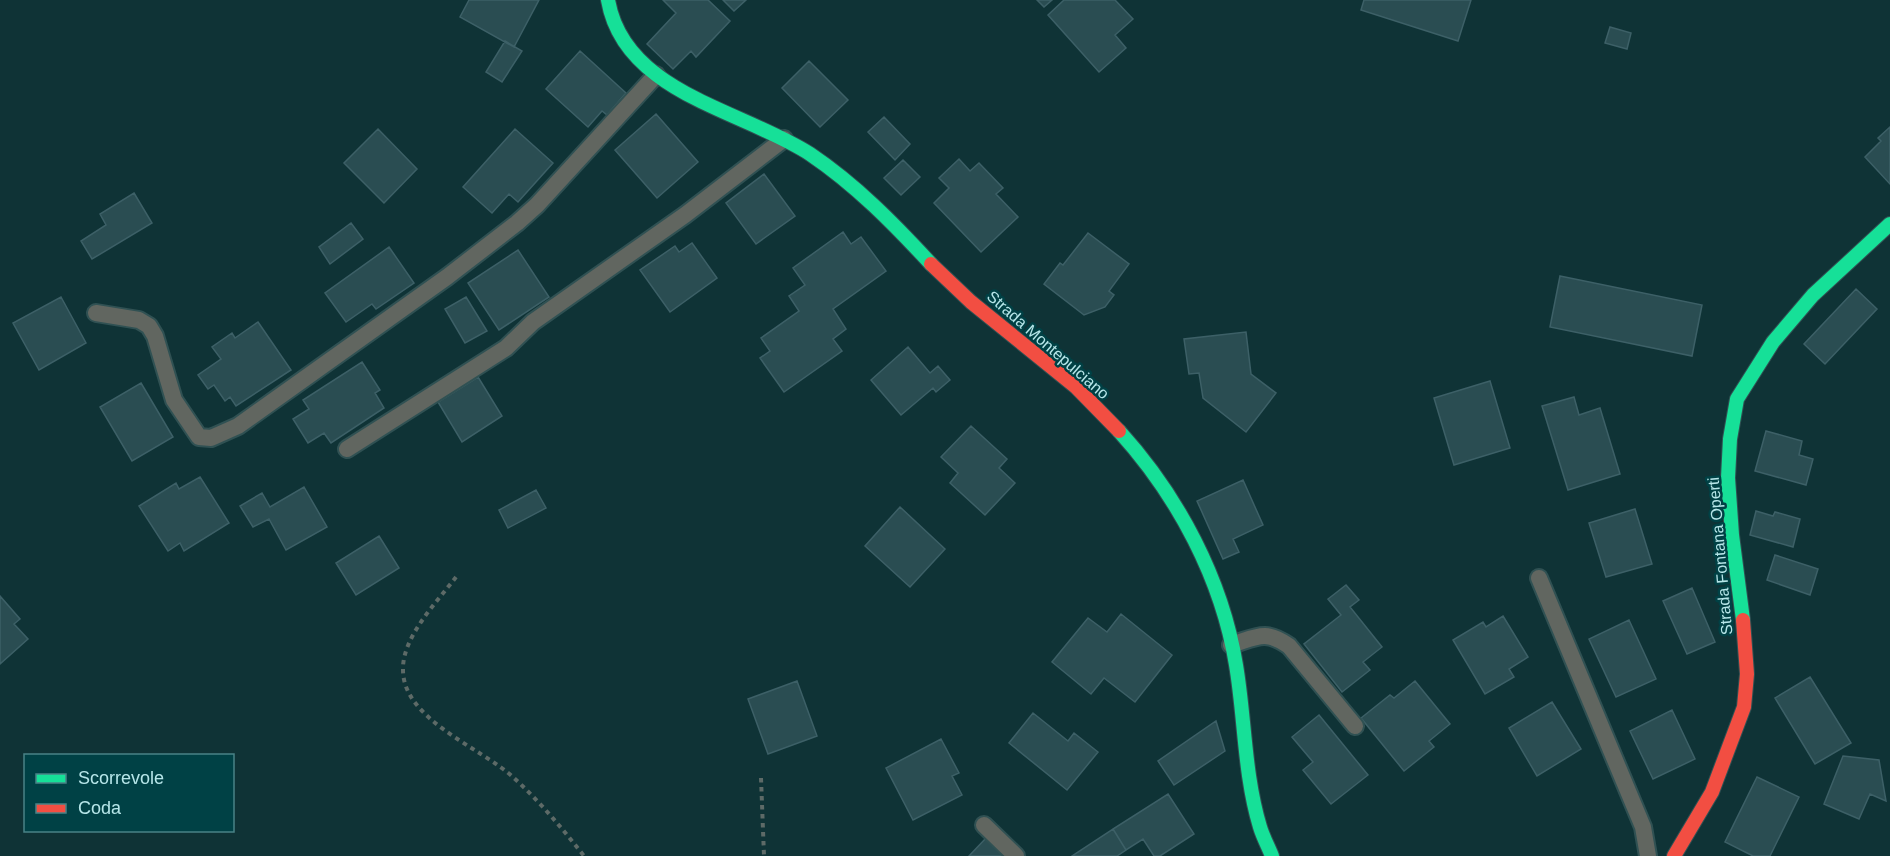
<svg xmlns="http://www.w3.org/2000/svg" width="1890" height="856" font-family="Arial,sans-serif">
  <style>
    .building { fill: #2a4d52; stroke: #3d6067; stroke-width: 1.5 }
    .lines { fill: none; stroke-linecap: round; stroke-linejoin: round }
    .lane-casing { stroke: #305153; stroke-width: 20 }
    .fast-casing { stroke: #305153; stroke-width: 16 }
    .jam-casing { stroke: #305153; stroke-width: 16 }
    .path { stroke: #5d6a67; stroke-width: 4; stroke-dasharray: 4.5 4.5; stroke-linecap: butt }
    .lane { stroke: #616660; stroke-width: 16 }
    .fast { stroke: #16e098; stroke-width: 14 }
    .jam { stroke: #f24e42; stroke-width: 14 }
    .labels { text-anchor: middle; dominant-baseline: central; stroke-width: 5; stroke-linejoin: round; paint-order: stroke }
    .street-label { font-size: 16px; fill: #b6e6e9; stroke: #004145 }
  </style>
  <rect width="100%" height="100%" fill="#0f3336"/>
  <path class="building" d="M469,0h70l-25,47 -54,-30z
    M663,0h45l22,21 -34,36 -5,-6 -18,18 -26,-25 29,-31z
    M723,0h23l-12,11z
    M1037,0h15l-8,7z
    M1064,0h51l18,19 -18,16 11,13 -27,24 -51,-57z
    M1364,0h107l-13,41 -97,-31z
    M1610,27l21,6 -4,16 -22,-6z
    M505,41l17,10 -20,31 -16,-10z
    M580,51l46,42 -19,22 -5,-4 -14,16 -42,-38z
    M809,61l39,39 -28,27 -38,-39z
    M656,114l42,48 -41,36 -42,-48z
    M884,117l26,27 -15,16 -27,-28z
    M1890,127v57l-25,-27 16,-16 -3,-3z
    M378,129l39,40 -33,34 -40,-40z
    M515,129l38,34 -35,39 -9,-8 -17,19 -29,-26z
    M959,159l11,12 9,-8 24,25 -7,6 22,23 -37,35 -47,-49 15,-15 -10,-10z
    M903,160l17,17 -19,18 -17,-17z
    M764,174l31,42 -39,28 -30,-41z
    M134,193l18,30 -60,36 -11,-18 25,-16 -6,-11z
    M351,223l12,16 -33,25 -11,-17z
    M843,232l8,12 10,-7 25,34 -53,38 13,20 -13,10 9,12 -58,41 -24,-34 10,-7 -9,-13 38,-27 -10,-15 16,-11 -12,-17z
    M1088,233l41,31 -20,27 5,4 -9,12 -21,8 -40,-31 16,-21 3,2z
    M692,243l25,35 -47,34 -30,-42 35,-24 4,6z
    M389,247l25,36 -38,26 -4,-5 -26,18 -21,-29z
    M518,250l31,47 -50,33 -31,-47z
    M1560,276l142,29 -10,51 -142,-29z
    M1856,289l21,20 -52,55 -21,-20z
    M61,297l25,46 -47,27 -26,-47z
    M466,297l21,34 -22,12 -20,-34z
    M258,322l33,48 -55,36 -6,-9 -5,4 -11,-16 -6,4 -10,-14 23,-16 -9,-12 20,-14 3,5z
    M1246,332l5,42 25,19 -30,39 -43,-34 -4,-25 -10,1 -5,-35z
    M908,347l22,26 8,-7 12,14 -14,12 -3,-4 -32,27 -30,-35z
    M362,362l18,28 -5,3 9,15 -53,35 -7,-10 -16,10 -15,-24 16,-10 -6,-9z
    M478,377l24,39 -40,26 -24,-40z
    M1490,381l20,67 -56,17 -20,-67z
    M141,383l32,54 -41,24 -32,-54z
    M1574,397l5,18 21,-7 20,66 -52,16 -26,-84z
    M971,426l36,33 -8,9 16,15 -30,32 -35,-32 8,-10 -17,-16z
    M1766,431l36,10 -3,14 14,4 -7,26 -51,-14z
    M200,477l29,46 -45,28 -4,-8 -12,8 -29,-45 37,-23 3,6z
    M1243,480l20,45 -30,14 6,13 -16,7 -26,-58z
    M304,487l23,40 -41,23 -17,-31 -16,8 -13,-21 22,-13 8,14z
    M536,490l10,18 -38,20 -9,-18z
    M900,507l45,42 -35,38 -45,-41z
    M1635,509l17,55 -46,13 -17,-54z
    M1756,511l17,5 2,-4 25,7 -7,28 -43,-12z
    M379,536l20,32 -43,27 -20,-32z
    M1775,555l43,14 -8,26 -43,-15z
    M1346,585l13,15 -9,7 32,40 -19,15 7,8 -28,22 -38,-48 37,-29 -13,-16z
    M1692,588l23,54 -28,12 -24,-53z
    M0,596l20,23 -6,5 14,15 -28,25z
    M1121,614l51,41 -37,47 -31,-24 -13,16 -39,-32 36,-44 19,14z
    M1503,616l25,41 -19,12 5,8 -29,17 -32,-54 30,-18 3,5z
    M1629,620l27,59 -40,18 -27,-58z
    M1810,677l41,66 -36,21 -40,-66z
    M797,681l20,55 -49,18 -20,-55z
    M1415,681l35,43 -21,17 5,6 -30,24 -43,-53 29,-23 4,3z
    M1552,702l29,47 -44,27 -28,-48z
    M1672,710l23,49 -42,20 -23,-48z
    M1033,713l35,28 6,-8 24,19 -31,38 -58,-47z
    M1319,715l49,60 -37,29 -28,-34 10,-8 -21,-25z
    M1216,721l9,30 -51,34 -16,-24z
    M941,739l18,34 -7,3 10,19 -49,25 -27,-52z
    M1843,756l36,4 7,41 -16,-7 -11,25 -35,-15z
    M1757,777l42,20 -29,59h-17l-28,-14z
    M1168,794l26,40 -34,22h-6l-11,-17 -17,11 -13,-21z
    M1113,829l13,21 -9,6h-45z
    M986,838l19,18h-36z"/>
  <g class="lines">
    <g class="lane-casing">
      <path id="lane" d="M96,313l43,7 10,6 6,10 19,64 25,37 12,1 27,-12 209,-149 70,-54 20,-18 119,-130
        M347,449l159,-101 27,-26 152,-107 99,-76
        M1539,578l104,249 5,29
        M1231,645c26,-8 34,-16 58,1l66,80
        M984,825l32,31"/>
    </g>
    <g class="fast-casing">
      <path id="fast" d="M608,0c16,93 134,110 202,154 46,31 84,70 121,110
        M1119,431c59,65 103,148 117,234 9,53 8,109 24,162 3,10 8,19 12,29
        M1743,620l-11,-85 -4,-57 2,-39 7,-40 36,-57 40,-47 77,-71"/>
    </g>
    <g class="jam-casing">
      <path id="jam" d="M931,264l40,38 105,85 43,44
        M1674,856l38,-64 32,-85 3,-33 -4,-54"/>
    </g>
    <path class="path" d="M456,577c-19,25 -54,60 -53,93 0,50 79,78 111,108 26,24 48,50 70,78
      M761,778l3,78"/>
    <use href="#lane" class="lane"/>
    <use href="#fast" class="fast"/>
    <use href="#jam" class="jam"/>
  </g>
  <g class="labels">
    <g class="street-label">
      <text transform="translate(1048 345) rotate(41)">Strada Montepulciano</text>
      <text transform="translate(1720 556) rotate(-95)">Strada Fontana Operti</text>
    </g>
  </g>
  <rect x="24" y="754" width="210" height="78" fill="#004145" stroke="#498387" stroke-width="1.5"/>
  <rect x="36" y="774" width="30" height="9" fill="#16e098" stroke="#498387" stroke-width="1.5"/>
  <text x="78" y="784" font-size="18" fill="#b6e6e9">Scorrevole</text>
  <rect x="36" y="804" width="30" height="9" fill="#f24e42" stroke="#498387" stroke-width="1.5"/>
  <text x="78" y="814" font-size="18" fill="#b6e6e9">Coda</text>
</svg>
